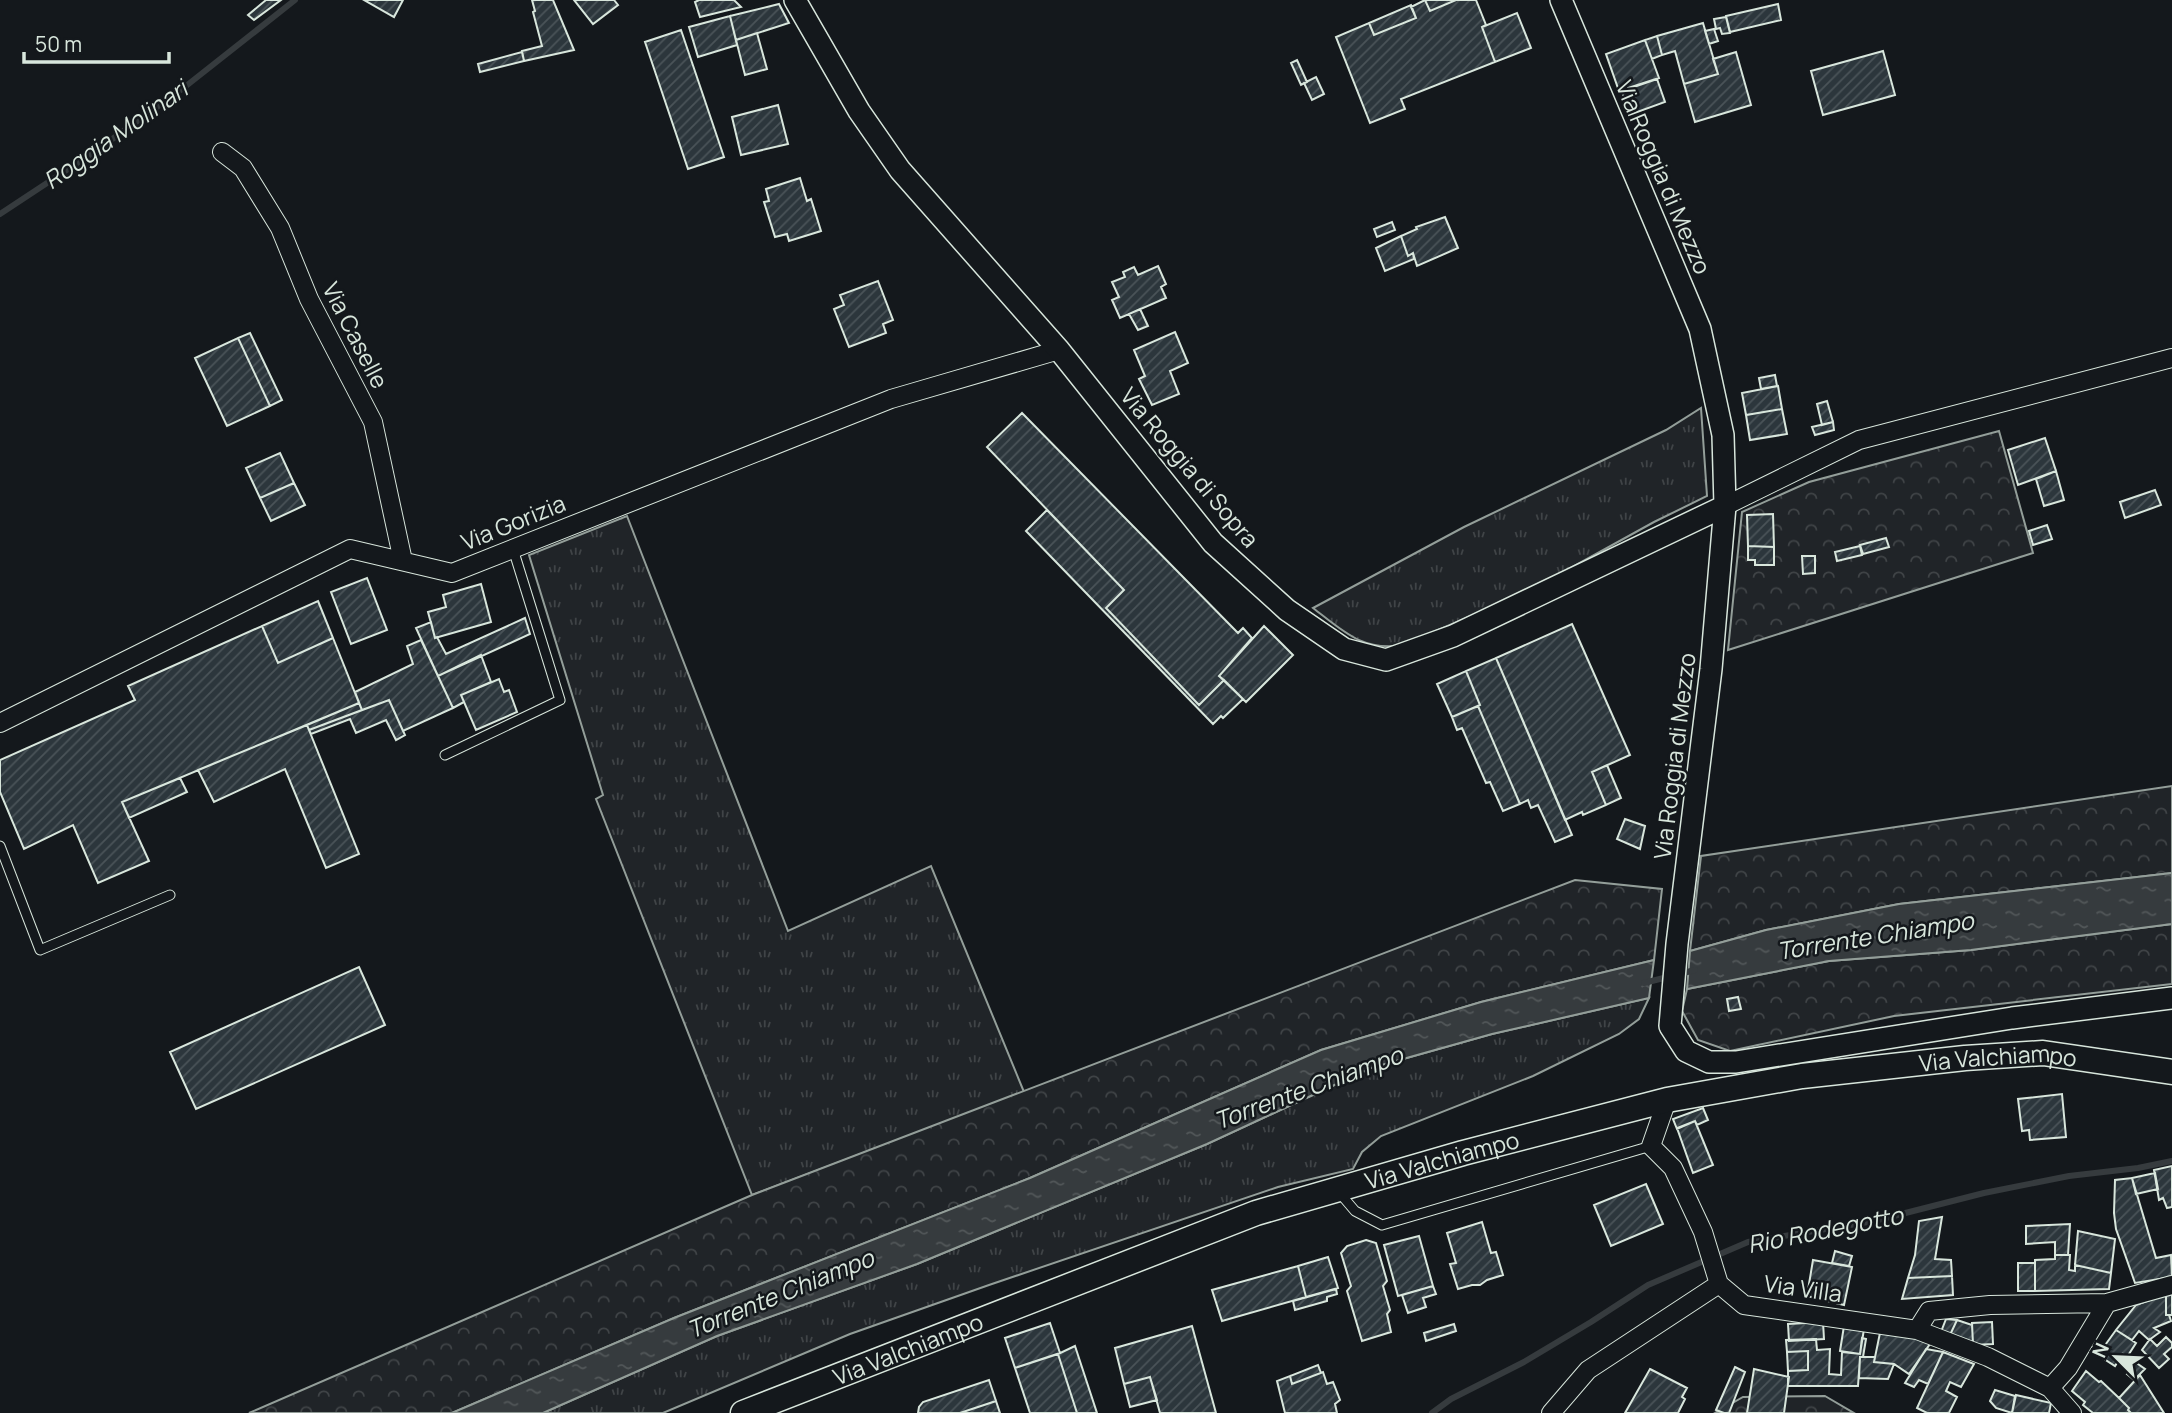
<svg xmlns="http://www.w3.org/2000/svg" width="2172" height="1413" font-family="Manrope,sans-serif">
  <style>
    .grass { fill: url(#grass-tufts); stroke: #939e99; stroke-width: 2 }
    .forest { fill: url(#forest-crowns); stroke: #939e99; stroke-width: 2 }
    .water { fill: url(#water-ripples); stroke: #939e99; stroke-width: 2 }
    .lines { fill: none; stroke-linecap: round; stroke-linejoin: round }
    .stream { stroke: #363b3e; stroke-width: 6 }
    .building { fill: url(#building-hatch); stroke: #d8e6dc; stroke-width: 2 }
    .service-casing { stroke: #d8e6dc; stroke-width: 11 }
    .minor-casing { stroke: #d8e6dc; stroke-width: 20 }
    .tertiary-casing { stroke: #d8e6dc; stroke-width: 24 }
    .secondary-casing { stroke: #d8e6dc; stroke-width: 27 }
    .service { stroke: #14181c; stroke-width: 9 }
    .minor { stroke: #14181c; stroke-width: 18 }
    .tertiary { stroke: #14181c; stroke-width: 21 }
    .secondary { stroke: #14181c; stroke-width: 24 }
    .labels { text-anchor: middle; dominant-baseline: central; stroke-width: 5; stroke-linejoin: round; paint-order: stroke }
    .street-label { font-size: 23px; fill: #d8e6dc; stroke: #14181c }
    .water-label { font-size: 24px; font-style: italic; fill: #d8e6dc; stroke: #14181c }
  </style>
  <defs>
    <pattern id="grass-tufts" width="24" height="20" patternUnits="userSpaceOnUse" patternTransform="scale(1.75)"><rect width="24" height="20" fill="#202428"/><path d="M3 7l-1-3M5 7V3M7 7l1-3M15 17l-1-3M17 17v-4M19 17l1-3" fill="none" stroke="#404447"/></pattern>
    <pattern id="forest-crowns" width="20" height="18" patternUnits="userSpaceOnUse" patternTransform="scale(1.75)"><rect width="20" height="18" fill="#202428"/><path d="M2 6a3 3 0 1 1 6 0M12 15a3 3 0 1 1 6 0" fill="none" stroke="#404447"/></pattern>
    <pattern id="water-ripples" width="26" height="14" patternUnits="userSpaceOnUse" patternTransform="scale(1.75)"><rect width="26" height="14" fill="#363b3e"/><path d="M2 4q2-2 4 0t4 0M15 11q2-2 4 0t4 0" fill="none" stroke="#525759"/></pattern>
    <pattern id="building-hatch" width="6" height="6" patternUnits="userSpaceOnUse" patternTransform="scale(1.75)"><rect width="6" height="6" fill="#2c363c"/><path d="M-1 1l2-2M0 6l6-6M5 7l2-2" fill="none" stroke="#4a5358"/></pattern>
  </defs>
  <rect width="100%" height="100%" fill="#14181c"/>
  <path class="grass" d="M1701,408l6,88 -53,26 -125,69 -126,54c-40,7 -60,-14 -90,-37l151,-81 202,-97z
    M627,516l161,415 143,-65 93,226 -272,103 -156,-396 7,-4 -74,-240z
    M1649,998l-10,21 -20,15 -86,42 -152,60 -19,16 -9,17 -75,18 -289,98 -139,49 -187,79h-120l174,-77 200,-72 290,-120 164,-76 121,-34z"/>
  <path class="forest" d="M1999,431l34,122 -305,97 14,-138 67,-30z
    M2172,786v87l-273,31 -133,26 -76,21 11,-95z
    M1575,880l87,9 -8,71 -173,42 -160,48 -291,128 -356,140 -222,95h-203l503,-218z
    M2172,924v60l-278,32 -164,35 -32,-11 -16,-29 5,-22 142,-28 142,-11z
    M1825,1396l29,17h-139l28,-16z"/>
  <path class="water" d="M2172,873v51l-201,26 -142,11 -142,28 3,-38 76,-21 133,-26z
    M1654,960l-5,38 -157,36 -121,34 -164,76 -290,120 -200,72 -174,77h-91l222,-95 356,-140 291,-128 160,-48z"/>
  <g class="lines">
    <path class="stream" d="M0,214l97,-64 89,-64 109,-86
      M1644,983l51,-13
      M1432,1413l19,-14 73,-37 67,-40 57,-37 100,-43 126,-21 110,-28 85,-17 69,-8 34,-7"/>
  </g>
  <path class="building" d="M266,0h15l-27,20 -6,-5z
    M364,0h39l-9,17z
    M532,0h21l21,50 -50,11 -2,-10 20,-5 -9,-34 2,-1z
    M574,0h40l4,5 -25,19z
    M699,0h35l7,7 -41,10 -5,-15z
    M1425,0l5,11 26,-11h20l10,25 -4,2 13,35 -94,37 4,10 -35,14 -34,-86 33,-14 5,12 42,-17 -5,-11z
    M1425,0h31l-26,11z
    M779,4l10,19 -53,17 -6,-24z
    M1778,4l3,16 -51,12 -4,-16z
    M1411,5l5,13 -42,17 -5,-12z
    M1517,13l14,35 -36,14 -13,-35z
    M730,16l7,29 -39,12 -9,-30z
    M1726,17l4,16 -8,1 -2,-6 -4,1 -2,-10z
    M1703,23l15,51 -34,10 -9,-33 -13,4 -5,-19z
    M1714,29l4,12 -9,3 -4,-13z
    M681,30l43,127 -36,12 -43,-127z
    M757,33l10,36 -22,6 -9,-35z
    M1657,36l5,19 -10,4 -7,-19z
    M1645,40l14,38 -40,13 -13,-37z
    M1883,51l12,44 -72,20 -12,-44z
    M522,52l2,9 -44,11 -2,-8z
    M1736,52l15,53 -56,17 -11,-38 34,-10 -5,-15z
    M1297,60l10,22 -6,3 -10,-22z
    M1316,77l8,17 -12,6 -8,-17z
    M1657,79l8,23 -36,13 -7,-24z
    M778,105l10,39 -47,11 -9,-38z
    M800,178l7,23 4,-2 10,32 -32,10 -2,-7 -12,3 -11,-35 5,-1 -3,-12z
    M1445,217l13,31 -41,18 -4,-13 -5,3 -7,-20 16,-7 -1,-2z
    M1392,222l3,8 -18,7 -3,-8z
    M1401,236l7,20 5,-3 1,6 -29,12 -9,-23z
    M1158,266l8,18 -5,3 5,11 -46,20 -8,-18 7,-3 -7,-15 13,-5 -2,-5 11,-5 4,8z
    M878,281l15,39 -10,4 3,9 -37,14 -15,-38 10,-4 -4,-10z
    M1140,309l8,17 -10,4 -9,-16z
    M1175,332l13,31 -18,8 9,23 -27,11 -13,-26 6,-3 -11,-26z
    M250,333l32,67 -12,6 -32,-68z
    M238,338l32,68 -43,20 -32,-68z
    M1775,375l2,11 -16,3 -2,-11z
    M1778,386l4,23 -36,6 -4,-22z
    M1827,401l6,21 -11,3 -5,-21z
    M1782,409l5,25 -37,6 -4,-25z
    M1022,413l216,220 5,-5 9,10 -33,38 5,4 -25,25 -93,-97 18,-18 -137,-143z
    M1833,422l1,8 -19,5 -3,-8z
    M2045,438l11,33 -38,14 -10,-35z
    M280,453l14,30 -34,15 -14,-30z
    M2056,471l8,29 -20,6 -8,-27z
    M294,483l11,22 -34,16 -11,-23z
    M2155,490l6,15 -36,13 -5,-16z
    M1047,510l77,80 -18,18 93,97 25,-25 19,19 -20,19 -2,-2 -8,8 -187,-193z
    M1773,514l1,33 -26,-1 -1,-31z
    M2047,525l5,14 -19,6 -4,-14z
    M1886,538l3,9 -26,7 -3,-9z
    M1748,546l26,1v18h-19v-5h-7z
    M1860,546l2,9 -25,6 -2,-9z
    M1802,556h13v17l-12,1z
    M367,578l20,52 -36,14 -20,-52z
    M481,584l10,38 -56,16 -7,-26 18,-5 -3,-12z
    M318,601l15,37 -55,25 -16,-37z
    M525,618l5,16 -92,42 -22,-48 15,-6 4,16 2,-1 9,17z
    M1572,624l58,131 -38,17 14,33 -23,10 -1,-3 -17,8 -69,-162z
    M262,626l16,37 55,-25 26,65 -237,99 27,59 -51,22 -25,-58 -49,24 -24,-57v-32l135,-60 -7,-14z
    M1264,626l29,29 -47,47 -27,-26z
    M421,640l32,68 -50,23 -14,-31 -27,10 -7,-18 58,-28 -6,-18z
    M481,655l10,27 -30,13 3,7 -11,6 -15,-32z
    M1496,658l76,177 -17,7 -17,-37 -7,3 -3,-8 -8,4 -42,-98 2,-1 -14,-34z
    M1466,671l14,34 -28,12 -15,-33z
    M499,679l5,13 5,-2 8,22 -41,18 -15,-35z
    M389,700l16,35 -9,5 -10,-20 -30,13 -6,-14 -39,15 -2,-4z
    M359,703l3,7 -53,20 -2,-5z
    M1478,706l42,98 -17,7 -13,-29 -4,1 -24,-55 -5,2 -5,-13z
    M307,725l52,129 -33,14 -41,-99 -71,33 -16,-32z
    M1607,765l14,33 -15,7 -14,-33z
    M180,778l7,14 -58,26 -7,-16z
    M1625,819l20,7 -5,23 -23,-10z
    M359,967l26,58 -189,84 -26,-57z
    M1738,997l3,12 -12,2 -2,-12z
    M2062,1094l4,43 -36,3 -1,-10 -7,1 -4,-32z
    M1703,1108l5,12 -11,5 -2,-4 -18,8 -4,-10z
    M1695,1121l18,44 -20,8 -16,-45z
    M2172,1166v41l-5,1 -4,-10 -4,2 -5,-30z
    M2155,1173l3,16 -22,5 -4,-16z
    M2132,1178l24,80 15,-3 1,22 -37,6 -19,-54 -2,-16 1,-33z
    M1646,1184l17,40 -52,22 -17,-41z
    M1942,1217l-7,42 16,1 1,16 -44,2 7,-23 4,-34z
    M1482,1222l9,31 5,-1 7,23 -16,5 -7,5h-8l-14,4 -8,-25 6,-1 -9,-30z
    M2070,1224l-2,31h-13v-13l-29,2v-18z
    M2078,1231l37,8 -4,34 -36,-8z
    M1419,1236l14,50 -35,10 -14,-51z
    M1366,1240l10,3 11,38 -4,5 7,24 -3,4 4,18 -29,9 -15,-50 4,-5 -10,-33 6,-7z
    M1835,1251l17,5 -3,10 -17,-3z
    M2055,1255h15l-1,15 6,1v-6l36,8 -2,16 -74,2v-31l20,-1z
    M1328,1257l10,31 -32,9 -8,-31z
    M1813,1260l39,7 -8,38 -37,-9z
    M2018,1263h17v28h-17z
    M1298,1266l8,31 -84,24 -10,-31z
    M1952,1276l1,19 -51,4 6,-21z
    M1433,1286l3,8 -13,4 3,9 -18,6 -6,-18z
    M1336,1289l1,5 -10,3v4l-32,9 -2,-9z
    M2166,1294v21h3l2,6 -17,7 6,4 -11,8 -10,-9 -7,9 -16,-10 20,-25z
    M2166,1294h6v21h-6z
    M1946,1319l11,1 -7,15 -9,-3z
    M1957,1320l15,5 1,18 -23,-8z
    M1823,1322l1,17 -35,2 -1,-17z
    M1992,1322l1,22 -20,1 -1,-22z
    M1050,1323l10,30 -45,15 -10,-30z
    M1454,1324l2,7 -30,10 -2,-8z
    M1192,1326l24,87h-56l-10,-36 -26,7 -9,-36z
    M1844,1326l20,3 -4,25 -20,-3z
    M1881,1328l51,13 -23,33 -15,-10 -20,-2z
    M2116,1330l20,13 -9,14 -4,-3 -8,12 -17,-11z
    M2166,1337l6,6v4l-8,7 5,5 -10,9 -17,-18 8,-11 7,7z
    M1862,1338l4,1 -3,18h-3l-2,29h-70v-15l20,-1v-19l-21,1 -1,-12 30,-1 1,11 13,-1 -1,25 12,1 1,-23 18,2z
    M1075,1346l22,67h-20l-19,-59z
    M1926,1349l17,3 -15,32 -9,-4 -5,7 -9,-4z
    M1808,1351v19l-20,1 -1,-19z
    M1943,1352l31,12 -13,23 -11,-5 -4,9 11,6 -8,16h-22l-10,-5z
    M1058,1354l19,59h-47l-15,-45z
    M1860,1357h15l-1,5 20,2 -6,15 -29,-1z
    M2135,1362l10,7 -11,11 -7,-6z
    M1318,1365l3,8 -29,11 -2,-8z
    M1735,1367l10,5 -16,41h-5l-8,-3z
    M1650,1369l37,19 -5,9 3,2 -7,14h-53z
    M1754,1369l35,8 -5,36h-37z
    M2086,1371l13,11 2,-1 18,17 10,10 -1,2 3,3h-38l-10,-8 2,-3 -13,-11z
    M1323,1372l4,12 6,-2 7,18 -5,4 2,9h-52l-8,-32 13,-5 2,8z
    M2140,1375l24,38h-33l-3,-3 1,-2 -10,-10z
    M1150,1377l7,23 -27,7 -6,-23z
    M989,1380l7,21 -36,12h-42l1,-6 4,-5z
    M1995,1390l20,6 -3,17 -16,-5 -6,-7z
    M2016,1395l35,8 -2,10h-37z
    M996,1401l4,12h-40z"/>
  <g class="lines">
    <g class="service-casing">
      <path id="service" d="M445,755l115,-55 -47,-151
        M0,846l40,104 130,-55
        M1338,1191l17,20 27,14 269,-79"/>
    </g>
    <g class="minor-casing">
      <path id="minor" d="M222,152l21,16 37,60 29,71 64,123 30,139
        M1725,506l134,-66 313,-82
        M0,723l350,-174 102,24 439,-174 168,-49
        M1667,1100l-16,46 22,22 30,64 16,52 25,21 173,25 71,27 62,31 22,25
        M1917,1330l12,-19 61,-6 117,-2 65,-18
        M2050,1388l18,-20 39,-65
        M1551,1413l37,-43 131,-86"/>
    </g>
    <g class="tertiary-casing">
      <path id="tertiary" d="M795,0l64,111 41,59 159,180 154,193 74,67 57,39 42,11 67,-24 272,-130
        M1561,0l139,329 23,106 2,71 -14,163 -34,275 -7,82 16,25 23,11h27l276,-44 160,-20"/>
    </g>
    <g class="secondary-casing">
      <g id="secondary">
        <path id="s1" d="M743,1413l513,-200 207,-60 204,-53 135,-24 163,-18 78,-5 129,19"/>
      </g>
    </g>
    <use href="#service" class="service"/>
    <use href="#minor" class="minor"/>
    <use href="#tertiary" class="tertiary"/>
    <use href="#secondary" class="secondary"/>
  </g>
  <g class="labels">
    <g class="street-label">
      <text transform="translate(1664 177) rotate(67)">Via Roggia di Mezzo</text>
      <text transform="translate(356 335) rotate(63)">Via Caselle</text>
      <text transform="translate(1190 467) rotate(50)">Via Roggia di Sopra</text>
      <text transform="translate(513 522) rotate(-22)">Via Gorizia</text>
      <text transform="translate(1674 756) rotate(-83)">Via Roggia di Mezzo</text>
      <text stroke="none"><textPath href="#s1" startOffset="1311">Via Valchiampo</textPath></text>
      <text stroke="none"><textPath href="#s1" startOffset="744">Via Valchiampo</textPath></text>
      <text transform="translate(1803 1288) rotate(8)">Via Villa</text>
      <text stroke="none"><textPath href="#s1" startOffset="177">Via Valchiampo</textPath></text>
    </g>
    <g class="water-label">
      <text transform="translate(115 134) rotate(-35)">Roggia Molinari</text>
      <text transform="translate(1875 935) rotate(-9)">Torrente Chiampo</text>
      <text transform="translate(1308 1087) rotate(-20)">Torrente Chiampo</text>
      <text transform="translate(1825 1229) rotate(-11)">Rio Rodegotto</text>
      <text transform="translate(780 1293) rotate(-22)">Torrente Chiampo</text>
    </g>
  </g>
  <g transform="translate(2116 1357) rotate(294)" stroke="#14181c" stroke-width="5" paint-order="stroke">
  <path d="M0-5L12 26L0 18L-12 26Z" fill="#d8e6dc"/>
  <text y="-10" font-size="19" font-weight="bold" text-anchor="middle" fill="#d8e6dc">N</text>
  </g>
  <path d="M24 52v10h145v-10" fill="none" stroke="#d8e6dc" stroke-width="3.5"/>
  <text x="35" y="52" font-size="21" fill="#d8e6dc" stroke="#14181c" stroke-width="5" paint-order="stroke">50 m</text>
</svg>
